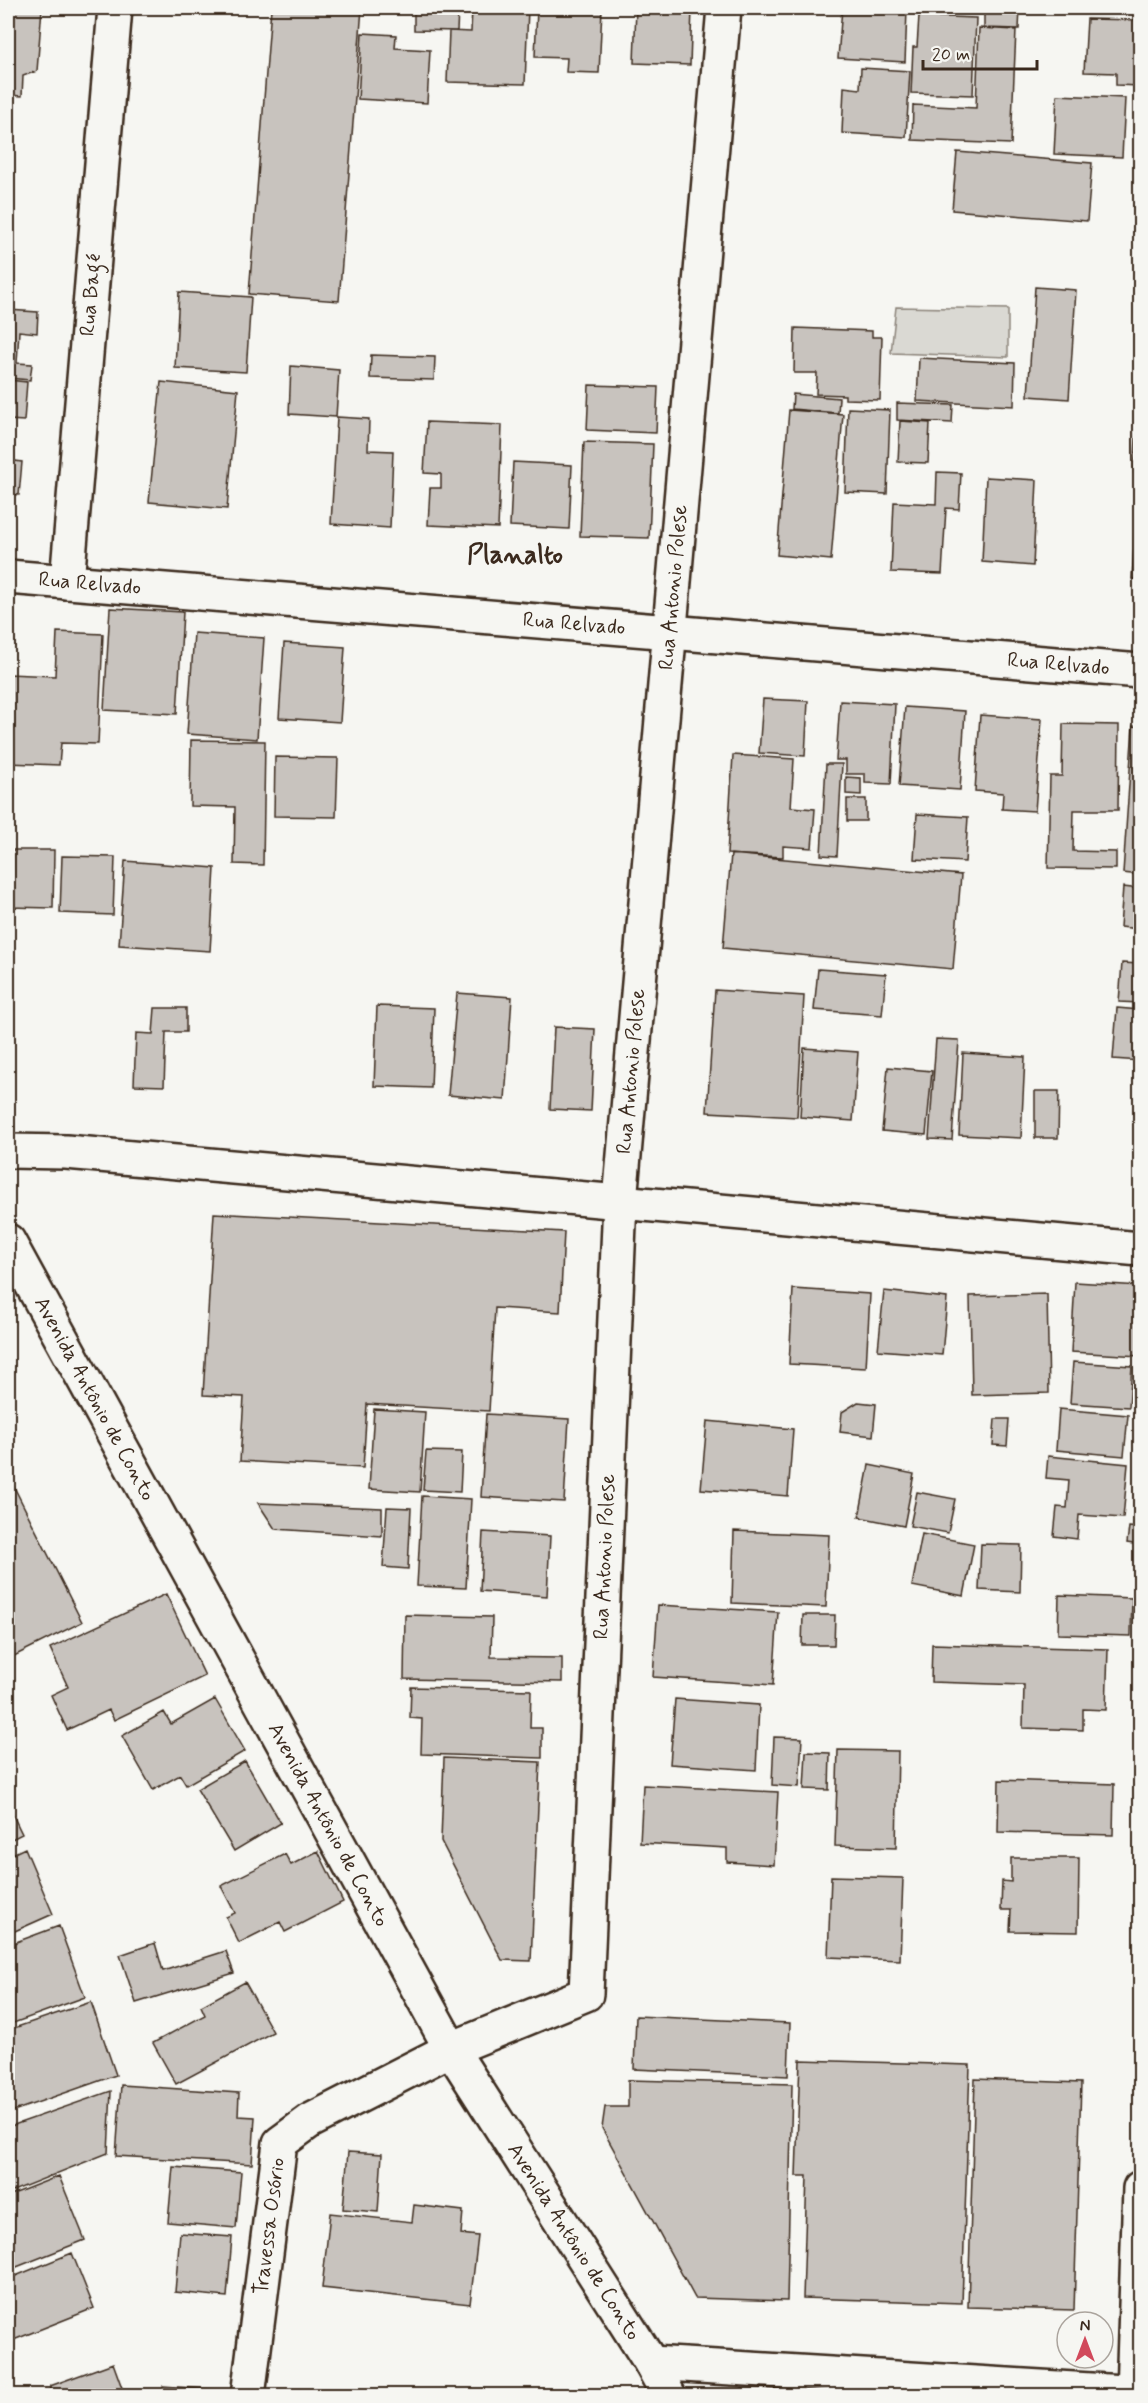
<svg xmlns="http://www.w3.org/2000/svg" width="1148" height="2403" font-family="Mynerve,sans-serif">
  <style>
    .green { fill: #dad9d3; stroke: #8a8278; stroke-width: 1.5 }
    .building { fill: #c8c3be; stroke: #3b2a1e; stroke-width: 1.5 }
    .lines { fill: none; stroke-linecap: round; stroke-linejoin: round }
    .minor-casing { stroke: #3b2a1e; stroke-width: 38 }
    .minor { stroke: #f6f6f2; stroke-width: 33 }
    .labels { text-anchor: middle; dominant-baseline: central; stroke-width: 6; stroke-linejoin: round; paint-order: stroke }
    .street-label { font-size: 21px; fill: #3b2a1e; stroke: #f6f6f2 }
    .district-label { font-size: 27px; font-weight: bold; fill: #3b2a1e; stroke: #f6f6f2 }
  </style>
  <rect width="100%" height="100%" fill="#f6f6f2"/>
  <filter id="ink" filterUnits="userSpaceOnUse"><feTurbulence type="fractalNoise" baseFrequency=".0167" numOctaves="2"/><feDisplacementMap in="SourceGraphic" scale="12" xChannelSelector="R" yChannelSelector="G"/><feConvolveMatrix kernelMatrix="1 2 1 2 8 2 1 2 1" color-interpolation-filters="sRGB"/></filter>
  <g filter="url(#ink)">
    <path class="green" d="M896,307l112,2v48l-117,-4z"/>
    <path class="building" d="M8,8h34l-5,63 -14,5 -1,20 -14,-1z
      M271,8h91l-23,293 -90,-7z
      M414,8h56l-12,1 -1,22 -43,-1z
      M472,8h56l-3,76 -78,-2 2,-51 22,1z
      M537,8h65l-3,65 -33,-1 1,-14 -32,-1z
      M636,8h56l-2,57 -56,-2z
      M842,8l65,2 -2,52 -67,-4z
      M984,8h36l-1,21 -35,-1z
      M919,16l57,2 -3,77 -62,-2 2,-46h4z
      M1087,19l53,1v66l-24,-1v-12l-32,-1z
      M979,28l37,2 -5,114 -99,-4 1,-35 63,3z
      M362,33l34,2 -1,13 35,2 -3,53 -69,-4z
      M861,68l49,3 -4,66 -64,-4 2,-46 16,2z
      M1057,95l68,3 -3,59 -68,-3z
      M957,152l135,11 -5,58 -135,-11z
      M1139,257h1v52h-4z
      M1035,287l41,3 -7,109 -41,-3z
      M179,292l72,5 -5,75 -71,-4z
      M8,310l30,2 -1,21 -18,-2 -2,32 15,1 -2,16 -22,-2z
      M795,328l77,3v6h10l-2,63 -35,-1v-4l-29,-1 1,-21h-23z
      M371,355l64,2 -1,23 -64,-2z
      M919,358l96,5 -1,43 -97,-5z
      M291,366l48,4 -3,47 -47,-3z
      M8,380l19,2 -3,39 -16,-1z
      M161,382l77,8 -11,119 -78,-7z
      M589,385l69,2 -2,46 -69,-3z
      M793,394l46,4 -1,15 -46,-4z
      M897,403l56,2 -1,18 -55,-3z
      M848,408l42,2 -3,84 -42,-2z
      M789,410l54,4 -12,146 -54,-5z
      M337,417l32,2 -1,31 25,1 -3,77 -59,-4z
      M900,421l30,2 -2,40 -30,-1z
      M427,422l75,3 -4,103 -70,-3 2,-37h11v-14l-17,-1z
      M1137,422h3v51h-6z
      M584,442l69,2 -4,94 -69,-2z
      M8,460l14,2 -3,33 -11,-1z
      M513,462l59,3 -3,64 -59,-3z
      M937,472l24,1 -2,36 -13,-1 -4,66 -51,-2 3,-70 42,2z
      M986,477l51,3 -4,86 -51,-4z
      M1136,510h4v69h-8z
      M110,608l73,4 -6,102 -73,-4z
      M57,632l46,2 -5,110 -37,-1 -2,22 -51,-2v-89l47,2z
      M194,633l70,5 -7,101 -70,-5z
      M284,643l61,4 -5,75 -61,-4z
      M763,699l45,2 -3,55 -46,-3z
      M840,701l55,3 -4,80 -26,-1v-9h-19v-14h-10z
      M905,707l60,4 -5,79 -61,-4z
      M980,715l62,4 -7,92 -33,-2 1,-16 -28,-2z
      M1063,724l56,1 -1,85h-44l-1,41 43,1v17l-68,-1 2,-92h12z
      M1133,726l7,1v148l-17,-2z
      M191,740l74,1 -2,124 -29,-1 1,-57 -45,-1z
      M733,755l61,4 -3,48 24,2 -3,39 -29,-2v11l-56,-3z
      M275,757l63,1 -2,59 -62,-1z
      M826,764h16l-5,92 -16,-1z
      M846,777l15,1v17l-15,-1z
      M847,799h19v22h-19z
      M917,814l51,3 -3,45 -51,-3z
      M8,850h46l-1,58 -45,-1z
      M731,854l230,21 -8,94 -230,-21z
      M62,856l53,1 -2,58 -53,-2z
      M125,861l90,7 -5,83 -91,-6z
      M1123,887l17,2v40l-20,-2z
      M1122,963l18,1v39l-21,-1z
      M818,969l68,5 -4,41 -68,-5z
      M715,990l89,6 -7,121 -90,-5z
      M457,993l55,4 -7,103 -57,-5z
      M377,1006l57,2 -3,80 -57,-2z
      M155,1008h31v24h-20l-2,54 -30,-1 2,-52 17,1z
      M1117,1008l23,2v51l-27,-2z
      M554,1027l41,2 -4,82 -41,-2z
      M936,1039l23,1 -7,100 -23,-1z
      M804,1048l54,4 -5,69 -53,-4z
      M963,1053l62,4 -4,81 -62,-3z
      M888,1067l44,4 -6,64 -44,-4z
      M1035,1091h24l-1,47h-23z
      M214,1213l350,19 -4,80 -65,-4 -6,103 -122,-7 -4,64 -123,-7 4,-64 -41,-2z
      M1075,1282l65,4v70l-69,-4z
      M793,1289l77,5 -4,74 -77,-4z
      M884,1291l63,7 -5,57 -64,-5z
      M1047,1294l2,99 -77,2 -2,-99z
      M1073,1362l59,4 -3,41 -59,-4z
      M858,1402l18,2 -3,32 -33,-4 2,-20z
      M374,1409l51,3 -5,80 -51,-3z
      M1059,1409l69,6 -4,41 -68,-6z
      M486,1414l83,5 -5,83 -83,-5z
      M995,1419h14l-2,27 -14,-1z
      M707,1421l86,8 -5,67 -87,-7z
      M426,1451l36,1 -2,40 -37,-2z
      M1048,1456l80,8 -5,54 -44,-3 -2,24 -23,-3 3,-29 10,1 2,-28 -23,-2z
      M869,1465l45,9 -10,52 -45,-9z
      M8,1475l74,147 -74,37z
      M917,1492l38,7 -7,34 -38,-7z
      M422,1496l49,3 -5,89 -49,-2z
      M258,1503l124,5v28l-107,-7z
      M387,1507l24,1 -3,61 -25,-2z
      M1129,1527l11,1v17l-13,-2z
      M734,1531l95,4 -3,72 -94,-4z
      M483,1532l67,4 -3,60 -67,-5z
      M922,1534l52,10 -10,52 -52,-10z
      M981,1544l40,1 -1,47 -41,-2z
      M166,1594l39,82 -91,44 -5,-10 -42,20 -16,-35 17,-8 -18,-39z
      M1059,1595l73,3 -1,38 -73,-2z
      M658,1605l120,7 -5,73 -120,-8z
      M405,1615l87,2 -1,40 71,1v24l-158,-3z
      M803,1615h32l-1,30h-32z
      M932,1644l176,5 -2,61 -23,-1v21l-60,-2 1,-43 -93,-3z
      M411,1687l120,3 -1,38h12v30l-121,-4 1,-35 -12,-1z
      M215,1699l30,52 -59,34 -6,-10 -27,15 -31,-54 42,-24 7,12z
      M675,1699l84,6 -3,65 -86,-6z
      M774,1737l28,1 -3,49 -27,-2z
      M838,1750l60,1 -2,97 -61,-2z
      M806,1752l24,1 -1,37 -25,-1z
      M444,1758l96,4 -9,199 -29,-1 -61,-119z
      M245,1761l36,62 -47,28 -37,-62z
      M999,1780l115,4 -1,51 -115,-3z
      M643,1785l135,7 -4,73 -47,-3v-14l-87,-5z
      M8,1805l14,29 -14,7z
      M25,1848l28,66 -45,20v-78z
      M318,1851l25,51 -58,30 -5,-10 -41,21 -13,-26 9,-4 -14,-27 64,-32 6,11z
      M1011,1858h68l-1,74 -68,-1 1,-21h-10l1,-29 9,1z
      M831,1876l72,2 -3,82 -72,-3z
      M59,1926l26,71 -77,28v-80z
      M155,1943l8,28 63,-20 8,22 -98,30 -16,-48z
      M245,1982l28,50 -97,52 -23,-41 52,-28 -4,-9z
      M91,2002l25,73 -108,38v-83z
      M636,2016l154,7 -2,53 -154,-7z
      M800,2060l170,5 -8,238 -159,-5 4,-122h-11z
      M975,2079l106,4 -7,227 -106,-3z
      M628,2080l164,4 -5,217 -92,-3 -93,-170 3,-21h23z
      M121,2085l118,8 -1,23 17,1 -3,47 -136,-8z
      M111,2091l-3,62 -100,40v-66z
      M348,2152l34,2 -4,58 -35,-3z
      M173,2167l68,5 -5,56 -68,-6z
      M59,2176l26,64 -71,28 -6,-17v-55z
      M414,2205l49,6 -2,23 17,2 -8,68 -148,-16 8,-75 82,9z
      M180,2233l52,4 -5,60 -52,-5z
      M72,2253l22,55 -83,33 -3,-8v-54z
      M113,2363l12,33h-72l-3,-10z
      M163,2386l70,5v5h-71z"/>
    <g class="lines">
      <g class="minor-casing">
        <g id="minor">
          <path id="s1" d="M8,577l1132,94"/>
          <path id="s2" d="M67,582l48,-574"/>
          <path d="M8,1151l58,1 1074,97"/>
          <path id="s3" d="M8,1241l443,808 200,314 18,33"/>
          <path d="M651,2363l489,30"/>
          <path d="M1133,2393l7,-205"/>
          <path id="s4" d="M248,2396l32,-253 30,-22 141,-72 135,-55 34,-793 104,-1193"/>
        </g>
      </g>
      <use href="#minor" class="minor"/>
    </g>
  </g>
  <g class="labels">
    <g class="street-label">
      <text stroke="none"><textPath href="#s2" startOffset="288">Rua Bagé</textPath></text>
      <text stroke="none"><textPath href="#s1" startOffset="82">Rua Relvado</textPath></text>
      <text stroke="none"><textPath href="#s4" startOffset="2006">Rua Antonio Polese</textPath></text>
      <text stroke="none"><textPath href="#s1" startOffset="568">Rua Relvado</textPath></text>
      <text stroke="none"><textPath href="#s1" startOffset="1054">Rua Relvado</textPath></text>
      <text stroke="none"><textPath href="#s4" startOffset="1520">Rua Antonio Polese</textPath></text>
      <text stroke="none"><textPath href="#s3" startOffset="180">Avenida Antônio de Conto</textPath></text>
      <text stroke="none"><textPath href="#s4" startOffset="1034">Rua Antonio Polese</textPath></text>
      <text stroke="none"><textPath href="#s3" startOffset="666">Avenida Antônio de Conto</textPath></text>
      <text stroke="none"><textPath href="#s4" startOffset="171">Travessa Osório</textPath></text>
      <text stroke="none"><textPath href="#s3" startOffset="1150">Avenida Antônio de Conto</textPath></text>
    </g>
    <g class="district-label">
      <text x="515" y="555">Planalto</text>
    </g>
  </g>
  <rect width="1148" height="2403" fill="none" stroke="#f6f6f2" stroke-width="30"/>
  <rect x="15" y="15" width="1118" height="2373" fill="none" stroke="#3b2a1e" stroke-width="2" filter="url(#ink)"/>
  <g transform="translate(1085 2340)"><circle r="28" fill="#f6f6f2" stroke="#aba49d" stroke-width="1.5"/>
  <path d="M0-4.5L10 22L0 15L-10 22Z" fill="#d1495b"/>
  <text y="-9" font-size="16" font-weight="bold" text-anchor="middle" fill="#3b2a1e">N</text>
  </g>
  <path d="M923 60v9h114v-9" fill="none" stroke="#3b2a1e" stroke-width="3"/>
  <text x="932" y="60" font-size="18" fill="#3b2a1e" stroke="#f6f6f2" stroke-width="4.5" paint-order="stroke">20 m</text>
</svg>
